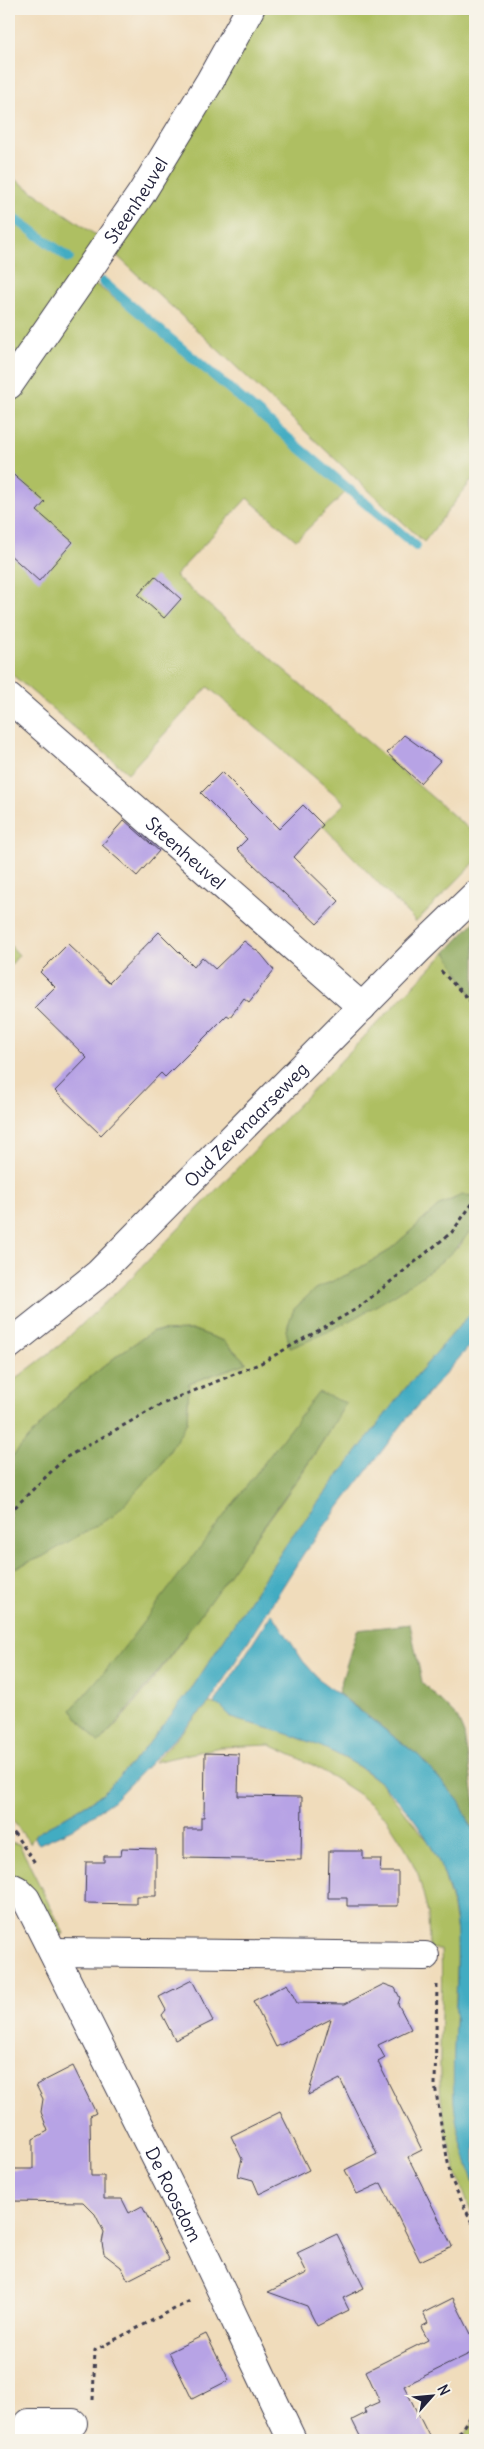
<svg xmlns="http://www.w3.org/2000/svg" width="484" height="2449" font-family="Delius,sans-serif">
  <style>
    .green { fill: #aebf62; stroke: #68704e; fill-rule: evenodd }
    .forest { fill: #8aa658; stroke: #56644a }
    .water { fill: #42acc2; stroke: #32677e }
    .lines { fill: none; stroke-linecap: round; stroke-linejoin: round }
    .stream { stroke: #42acc2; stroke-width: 10 }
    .building { fill: #b7a3e5 }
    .minor-casing { stroke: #413e4e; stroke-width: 30 }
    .path { stroke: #413e4e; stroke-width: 3; stroke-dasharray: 4 4; stroke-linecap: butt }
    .minor { stroke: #fff; stroke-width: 28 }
    .labels { text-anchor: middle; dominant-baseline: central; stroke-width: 5; stroke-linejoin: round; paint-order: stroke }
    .street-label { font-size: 18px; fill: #22223b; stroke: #f7f3e8 }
  </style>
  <rect width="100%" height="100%" fill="#f7f3e8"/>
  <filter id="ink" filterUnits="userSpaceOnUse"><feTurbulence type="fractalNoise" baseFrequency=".02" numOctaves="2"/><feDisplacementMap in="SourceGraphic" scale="10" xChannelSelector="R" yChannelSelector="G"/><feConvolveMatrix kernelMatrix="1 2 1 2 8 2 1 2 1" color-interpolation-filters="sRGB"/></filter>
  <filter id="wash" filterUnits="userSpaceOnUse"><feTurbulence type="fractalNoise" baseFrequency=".0096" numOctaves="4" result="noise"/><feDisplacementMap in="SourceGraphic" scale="20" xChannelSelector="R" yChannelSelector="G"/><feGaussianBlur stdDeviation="1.12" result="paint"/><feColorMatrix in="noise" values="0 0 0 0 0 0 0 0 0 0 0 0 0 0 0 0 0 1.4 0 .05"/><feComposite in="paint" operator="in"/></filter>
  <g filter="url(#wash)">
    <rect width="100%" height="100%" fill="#f0dcbb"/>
    <path class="green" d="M261,9h214v467l-51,66 -311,-290z
      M9,175l91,63 -91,133z
      M91,281l53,39 204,170 -52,50 -49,-42 -72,78 300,258v28l-59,60 -94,-97 23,-22 -137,-116 -80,86 -119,-101v-270z
      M9,944l10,11 -10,12z
      M446,952l29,49v195l-13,-1 -22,10 -53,47 -36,21 -36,16 -29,41 5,18 169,-102 15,-26v88l-71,82 -116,152 -98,149 -48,61 -38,40 -15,11 -53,31 -6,9 -21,-27v-246l33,-13 118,-90 27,-45 2,-39 58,-20 -23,-22 -30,-11 -41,1 -34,23 -52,42 -58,64v-76l51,-39 71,-67zM345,1404c-36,65 -83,124 -127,185 -35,49 -76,112 -119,153l-28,-32z
      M209,1703l12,2 11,13 50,14 41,15 32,17 25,18 49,60 13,26 10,34 6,37 -4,121 8,86 13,40v33c-19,-39 -33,-93 -35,-136 -1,-45 3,-89 1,-134h-12l-1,-36 -10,-39 -13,-27 -18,-28 -30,-26 -42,-27 -45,-21 -50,2 -66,15z
      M9,1842l10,2 45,90h-7l-48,-59z
      M475,2418v21l-13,1z"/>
    <path class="forest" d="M475,921v80l-29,-49z
      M462,1195l13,1c0,7 2,16 0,23 -10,44 -142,114 -185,129l-4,-18 8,-21 21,-20 36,-16 36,-21 53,-47z
      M194,1330l30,11 23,22 -58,20 -2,39 -27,45 -47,49 -71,41 -33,13v-51l2,-4 -2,-7v-48l58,-64 52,-42 34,-23z
      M318,1392l28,11c-31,54 -68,102 -103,152 -46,64 -91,129 -144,188l-28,-33 45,-52z
      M410,1624l12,58 35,35 7,17 11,69v31l-16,-33 -40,-45 -81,-63 19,-63z"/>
    <path class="water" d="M475,1308v32l-64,73 -107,140 -95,150 -95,97 -42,29 -33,15 -4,-5 1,-5 53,-31 15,-11 38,-40 48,-61 98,-149 116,-152z
      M272,1613l31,48 18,20 98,75 40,45 16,33v352c-9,-27 -19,-55 -21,-84 -3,-54 5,-108 3,-162 -1,-69 -44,-140 -102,-176 -30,-18 -62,-29 -95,-38 -8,-3 -22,-4 -28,-9 -7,-5 -9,-11 -18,-13z"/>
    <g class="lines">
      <path class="stream" d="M9,214l60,44
        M103,282l313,264"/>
    </g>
    <g id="blocks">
      <path class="building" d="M9,471l36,31 -8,9 36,31 -34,39 -30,-27z
        M155,576l26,23 -17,19 -26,-23z
        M404,735l36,26 -20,22 -33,-30z
        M222,772l57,57 24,-24 20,20 -29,32 45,44 -22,23 -80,-75 10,-10 -46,-46z
        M124,820l35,31 -22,25 -35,-31z
        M159,932l35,35 8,-10 13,12 29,-28 17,13 13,16 -25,32 -5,-4 -14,19 -3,-2 -62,62 -4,-4 -60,62 -46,-44 32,-33 -52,-51 20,-20 -15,-15 28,-28 41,39z
        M205,1753l34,1 -1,42 64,1 -1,63 -117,-2v-29h17v-12h3z
        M122,1848l34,1v47h-20v8l-51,-1 1,-41h18v-6h17z
        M329,1851h34v8h18l-1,13h18v34h-51v-8h-19z
        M192,1980l21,41 -38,19 -13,-25 4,-5 -7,-13z
        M287,1984l10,19 48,1 39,-20 11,4 5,10 -2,6 13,25 -33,16 7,13 -7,4 44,88 -14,7 44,89 -32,15 -39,-78 -24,11 -12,-24 32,-16 -37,-75 -32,16 23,-76 -55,28 -23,-46z
        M73,2066l23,47 -6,3 1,60h13v23h18l7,14 13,-7 27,53 -41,21 -7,-13 -17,-13 -2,-11 2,-11 -9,-18 -12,-12 -74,-1v-32h24v-30l15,-8 -7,-19 2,-13 -7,-14z
        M280,2112l29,58 -50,24 -6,-14 -15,-4 4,-17 -11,-23z
        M337,2234l27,54 -21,10 6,12 -32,16 -10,-20 -39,-14 39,-19 -10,-20z
        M453,2298l22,44v9l-71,35 27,54h-69l-10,-20 14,-7 -2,-4 16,-7 -14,-31 62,-31 -7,-13 7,-4 -5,-10z
        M206,2334l23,46 -37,19 -23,-47z"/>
    </g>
  </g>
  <g filter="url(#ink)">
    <use href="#blocks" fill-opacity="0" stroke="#413e4e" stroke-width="1"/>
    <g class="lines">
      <g class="minor-casing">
        <g id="minor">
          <path id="s1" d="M9,385l132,-191 69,-113 40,-72"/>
          <path id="s2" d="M9,698l353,309"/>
          <path id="s3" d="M9,1345l89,-71 321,-325 56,-54"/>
          <path id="s4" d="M9,1886l8,4 9,9 176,351 90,190"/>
          <path d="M53,1952l372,4"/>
          <path d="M9,2437h18l2,-14h44"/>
        </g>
      </g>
      <path class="path" d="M441,971l34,35
        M9,1513l56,-55 97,-54 99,-41 97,-55 94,-76 23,-32
        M9,1826l27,38
        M437,1985l-2,100 6,39 10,55 24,50
        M93,2400l2,-50 97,-50
        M455,2440l20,-32"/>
      <use href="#minor" class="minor"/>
    </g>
  </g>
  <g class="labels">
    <g class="street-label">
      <text stroke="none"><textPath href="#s1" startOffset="224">Steenheuvel</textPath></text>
      <text stroke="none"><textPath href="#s2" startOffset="235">Steenheuvel</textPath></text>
      <text stroke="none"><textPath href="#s3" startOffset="324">Oud Zevenaarseweg</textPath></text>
      <text stroke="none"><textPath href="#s4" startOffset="352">De Roosdom</textPath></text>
    </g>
  </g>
  <rect width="484" height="2449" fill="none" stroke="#f7f3e8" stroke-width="30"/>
  <g transform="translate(432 2396) rotate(63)" stroke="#f7f3e8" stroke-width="4" paint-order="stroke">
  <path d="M0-4L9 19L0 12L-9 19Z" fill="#22223b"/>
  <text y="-8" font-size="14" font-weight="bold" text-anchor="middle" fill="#22223b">N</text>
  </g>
</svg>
